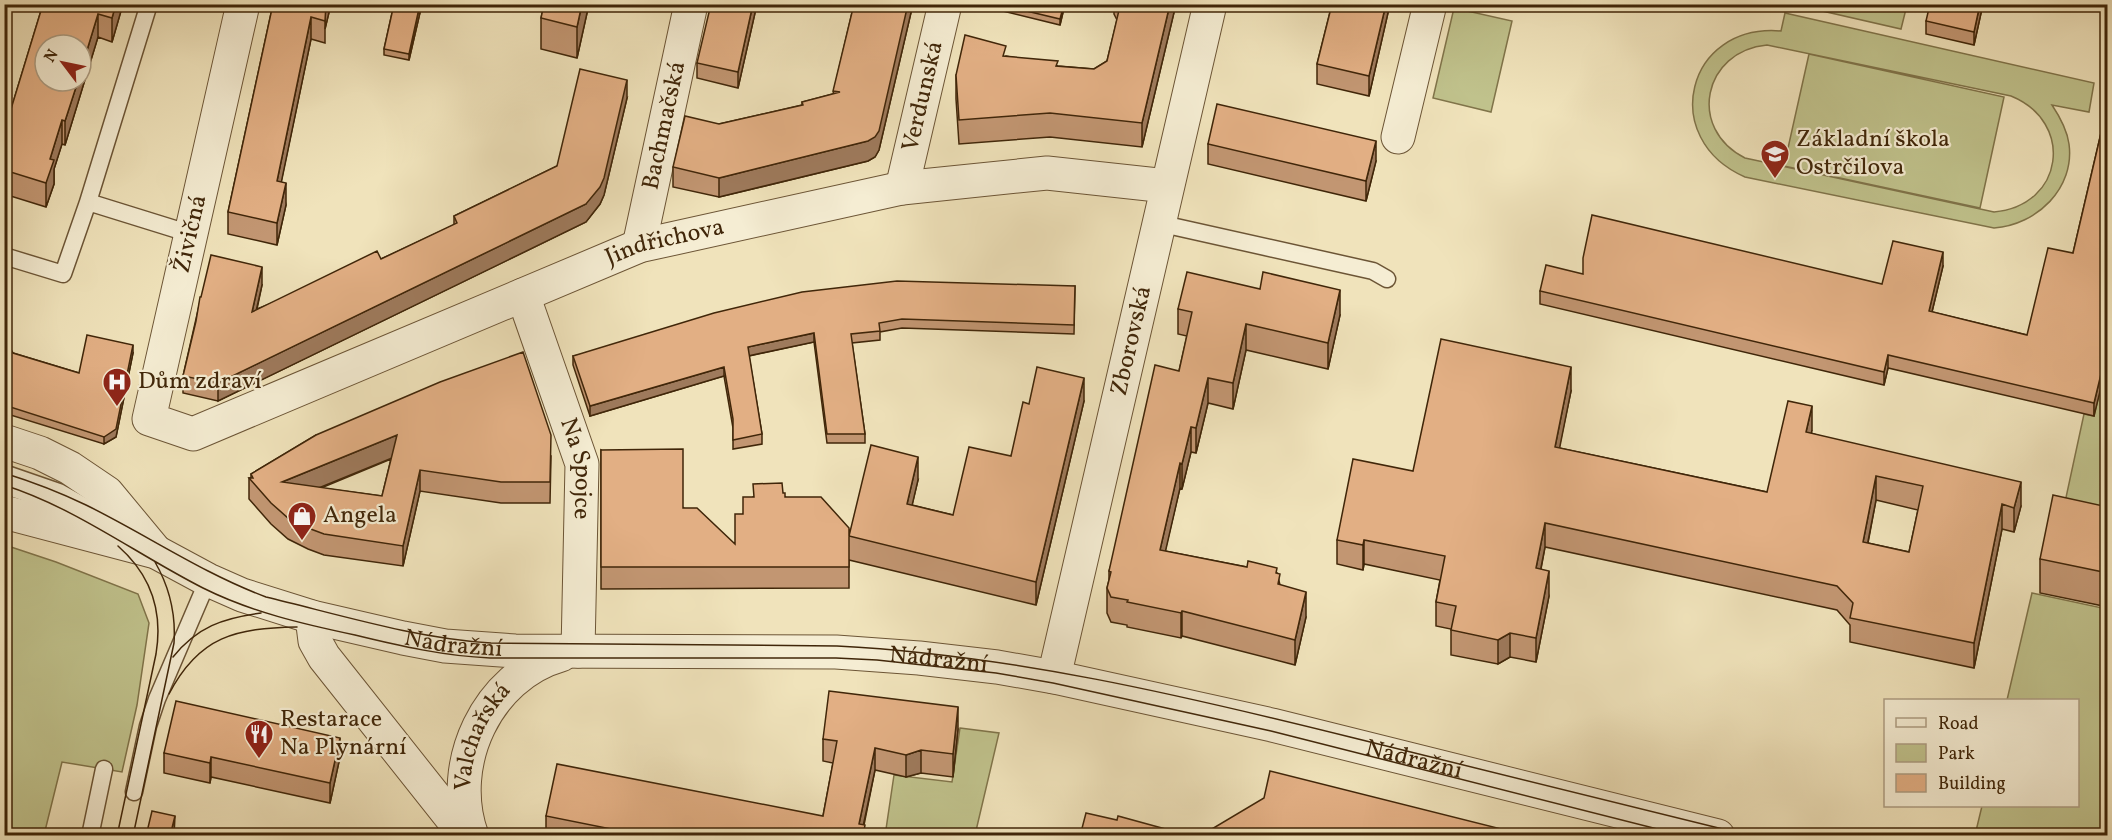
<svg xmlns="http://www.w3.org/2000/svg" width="2112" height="840" font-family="Vollkorn,serif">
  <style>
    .green { fill: #c0c28c; stroke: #80744a; stroke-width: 1.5; fill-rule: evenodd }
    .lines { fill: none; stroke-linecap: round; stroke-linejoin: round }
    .lane-casing { stroke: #6c5536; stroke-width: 19 }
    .street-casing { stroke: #6c5536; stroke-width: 35 }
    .lane { stroke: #f5edd3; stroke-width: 16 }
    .street { stroke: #f5edd3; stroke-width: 33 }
    .tram { stroke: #402609; stroke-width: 1.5 }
    .wall { fill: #c29672; stroke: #402609; stroke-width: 1.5; fill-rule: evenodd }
    .shaded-wall { fill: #9e7a5c; stroke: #402609; stroke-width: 1.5 }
    .building { fill: #e2af84; stroke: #402609; stroke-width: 1.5; fill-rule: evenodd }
    .labels { text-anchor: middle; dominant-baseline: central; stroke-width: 4.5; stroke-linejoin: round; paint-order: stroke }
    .street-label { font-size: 24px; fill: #402609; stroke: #f5edd3 }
    .poi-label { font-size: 24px; fill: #402609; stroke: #f5edd3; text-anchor: start }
  </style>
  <rect width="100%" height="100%" fill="#f0e3bb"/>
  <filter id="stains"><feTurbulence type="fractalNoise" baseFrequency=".00333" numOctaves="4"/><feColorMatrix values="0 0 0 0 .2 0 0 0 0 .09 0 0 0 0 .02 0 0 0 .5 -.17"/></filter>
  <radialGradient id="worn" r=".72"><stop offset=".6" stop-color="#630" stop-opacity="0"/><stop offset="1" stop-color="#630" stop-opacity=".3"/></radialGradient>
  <path class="green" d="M1796,5l111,-1v1l-6,24z
    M1454,8l58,13 -21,91 -58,-14z
    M1785,13l309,70 -5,29 -37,-7c8,12 15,24 17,39 6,44 -32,81 -75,84l-249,-51c-87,-38 -59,-154 36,-146zM1767,45l244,51c64,26 53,110 -17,116l-249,-54c-58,-29 -42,-107 22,-113z
    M1809,54l195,43 -24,111 -196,-42z
    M2107,359v182l-48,-11 25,-116 10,2z
    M5,545l51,17 82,32 11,29 -12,82 -15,67 -60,-10 -18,73h-39l-1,-184 6,-10 -5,-22z
    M2032,593l75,16v226h-132l7,-29h96v-106h-71z
    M960,728l39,5 -24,102 -90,1 9,-61 58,7z"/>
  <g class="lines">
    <g class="lane-casing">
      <path id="lane" d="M149,4l-61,198 103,32
        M1158,223l215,48 14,8
        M4,256l59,18 25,-72
        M4,473l55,19 67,38
        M4,485l38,14 46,20
        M134,792l14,-66 9,-27 51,-119
        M90,836l14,-67"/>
    </g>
    <g class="street-casing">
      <g id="street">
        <path id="s1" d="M243,4l-94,415 44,15 446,-188 263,-58 145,-15 120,13"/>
        <path d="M1398,137l32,-133"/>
        <path id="s2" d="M902,188l43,-184"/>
        <path id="s3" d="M639,246l52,-242"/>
        <path id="s4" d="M523,295l59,169 -4,187"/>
        <path d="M4,441l36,12 30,15 37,25 49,59"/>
        <path id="s5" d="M4,512l152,40 52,28 34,15 70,22 91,21 42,8 70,5 321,1 83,6 78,9 57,10 218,48 446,111"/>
        <path d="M312,617l3,24 9,16 142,179"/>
        <path id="s6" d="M1054,677l156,-673"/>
        <path id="s7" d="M472,836c-26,-72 15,-160 89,-181"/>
      </g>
    </g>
    <use href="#lane" class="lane"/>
    <use href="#street" class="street"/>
    <path class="tram" d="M4,473c29,9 55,19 82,32 61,30 116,68 180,92 75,18 148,41 225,46l346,3c174,9 344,49 513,91 133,33 267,66 401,99
      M4,485c72,23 132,69 199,103 48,24 100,36 152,47 45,11 89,21 135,23h346l41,2 119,13 57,10 218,48 414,105
      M173,657c24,-30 50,-39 88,-44
      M169,694c30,-58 67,-66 128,-67
      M117,836l39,-182c7,-42 -5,-79 -38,-108
      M133,836l41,-193c2,-30 -4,-55 -19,-81"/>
  </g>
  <path class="wall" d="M43,4h80l-11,38 -14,-5 -33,108 -3,-1 -8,25v15l-8,23 -42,-13v-62z
    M273,4h58l-6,25v14l-14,-4 -30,143 5,23 -9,40 -49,-11v-22z
    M394,4h28l-13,56 -25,-5v-6z
    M544,4h45l-12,54 -36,-9v-31z
    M757,4l-19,84 -41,-10v-15z
    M854,4h59l-34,146 -4,7 -7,4 -149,36 -46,-10v-20l46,-43 83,-19v-3l31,-8z
    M978,4h87l-5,21 -82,-20z
    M1114,4h62l-34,143 -92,-10 -91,7 -3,-45v-24l50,-19 52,10 36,3 13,-8 10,-41 -3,-6z
    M1332,4h58l-21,92 -52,-12v-20z
    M1983,4l-9,41 -48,-11v-13z
    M627,98l-23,97 -4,9 -14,18 -368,179 -35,-8v-17l18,-79 61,-12 -5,24 124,-50 73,-34v-9l103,-50z
    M2108,103l-14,313 -206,-48 -4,17 -344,-81v-13l43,-17 299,10 61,-18 -11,46 95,23 46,-82z
    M1208,144l168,17 -10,40 -158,-37z
    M1075,286l-1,48 -172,-6 -22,4v8l-28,3 13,91v9h-38l-13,-101 -65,14 13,78v10l-29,5v-21l-9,-52 -134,40 -17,-51v-9z
    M1178,309l162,6 -12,54 -82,-19 -13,59 -25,-6 -12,50 -5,-1 -9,37 -2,-1 -15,63 112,22 3,12 26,32 -11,48 -113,-29 -1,2 -54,-11v-2l-16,-3 -4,-9v-25l2,-8v-9l70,-200 8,-35 -9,-2z
    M4,342l9,11 66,20 54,-20 -17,84 -12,7 -100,-31z
    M1571,391l-12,57 208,44 45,-62 -1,3 210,73 -7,26 -12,-3 -28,139 -124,-26v-17l-13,-15 -292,-63 -4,22 8,27 -13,66 -26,-5 -12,7 -47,-9v-26l-15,-3v-24l4,-22 -76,-16 -1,6 -26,-6v-24l76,-69zM1876,500l42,10 -9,42 -41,-9z
    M1084,401l-48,204 -187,-45v28l-248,1v-139l134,94 8,-30 10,-17 30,-4 2,4 64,39 69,-56 -6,25 41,10 58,-59 18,-52z
    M316,435l235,21 -1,47h-49l-81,-12 -17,75 -79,-11 -16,-6 -20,-10 -17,-15 -22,-25v-21h2v-4zM391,459l-9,37 -61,-8z
    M2108,507v100l-68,-14v-34z
    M958,729l-5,48 -32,-4 -15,4 -31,-7 -11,55 1,11h-319v-20h277l10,-53 -10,-2v-22z
    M164,753l176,4 -10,46 -119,-26 -1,6 -46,-10z"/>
  <path class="shaded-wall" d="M116,4h7l-11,38v-24z
    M326,4h5l-6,25v-22z
    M420,4h2l-13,56v-6z
    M582,4h7l-12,54v-31z
    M753,4h4l-19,84v-16z
    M908,4h5l-34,146 -4,7 -7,4 -149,36v-19l149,-37z
    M1064,4h1l-5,21v-6z
    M1170,4h6l-34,143v-24z
    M1386,4h4l-21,92v-20z
    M1980,4h3l-9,41v-13z
    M98,14v23l-33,108v-24l13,-40h3v-11z
    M311,17v22l-34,164v-22z
    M627,80v18l-23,97 -4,9 -14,18 -368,179v-18l368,-179z
    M62,120v24l-8,25v15l-8,23v-24l4,-24z
    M1376,141v20l-10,40v-20z
    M286,183v22l-9,40v-22z
    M1943,252v14l-14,58v-13z
    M262,267v18l-10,44v-17z
    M1340,290v25l-12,54v-26z
    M1246,324v26l-13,59v-26z
    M814,333v9l-66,14v-9z
    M133,345v8l-17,84 -12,7v-7z
    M2108,345v14l-14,57v-13z
    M1888,355v13l-4,17v-13z
    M724,367v9l-134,40v-10z
    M1571,367v24l-16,80v-24z
    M1084,378v23l-48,204v-23z
    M1208,378v25l-12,50v-25z
    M1812,406v24l-6,27v-25z
    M1191,427v25l-9,37v-25z
    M397,435v21l-115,47v-21z
    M918,457v23l-11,47v-23z
    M1180,463v25l-20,87v-25z
    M420,470v21l-17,75v-20z
    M1876,476v24l-13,67v-25z
    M2021,482v24l-7,26v-24z
    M2002,504v25l-28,139v-25z
    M1545,523v24l-9,46v-25z
    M1364,540v24l-1,6v-25z
    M1549,571v25l-13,66v-24z
    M1306,592v25l-11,48v-25z
    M1182,611v25l-1,2v-25z
    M1510,633v24l-12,7v-24z
    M958,707v22l-5,48v-23z
    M340,738v19l-10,46v-20z
    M875,748v22l-14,66 -2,-12z
    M921,750v23l-15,4v-22z
    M211,757v20l-1,6v-20z
    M175,816l-1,20h-4z"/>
  <path class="building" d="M43,4h73l-4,14 -14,-4 -17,56v-25h-36v36h33l-13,40 -3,-1 -12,39 4,1 -8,23 -42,-13v-38z
    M273,4h53l-1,17 -14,-4 -34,164 9,2 -9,40 -49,-11z
    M394,4h26l-11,50 -25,-5z
    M544,4h38l-5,23 -36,-9z
    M711,4h42l-15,68 -41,-9z
    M854,4h54l-29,127 -4,6 -7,4 -149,37 -46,-11 12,-51 34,8 84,-19 -1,-3 38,-10 -7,-1z
    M997,4h67l-4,15z
    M1120,4h50l-28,119 -92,-10 -91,7 -3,-45 9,-40 41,11 -3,10 55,5 -2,5 38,3 13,-8 13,-55z
    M1332,4h54l-17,72 -52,-12z
    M1930,4h50l-6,28 -48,-11z
    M580,69l47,11 -23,98 -4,9 -14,17 -368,179 -35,-7 13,-55 4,-24h1l10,-42 51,12 -10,45 125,-61 4,8 76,-36 -3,-7 103,-50z
    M2108,103v242l-14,58 -206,-48 -4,17 -344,-81 6,-26 37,9v-16l9,-43 290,69 11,-43 50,11 -14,59 98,24 21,-87 25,5z
    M1217,104l159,37 -10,40 -158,-37z
    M1187,272l73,17 3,-17 77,18 -12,53 -82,-19 -13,59 -25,-5 -12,50 -5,-1 -9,37 -2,-1 -20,87 87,17 1,-6 29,7 -1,5 4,1 -2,10 28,8 -11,48 -113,-29 -1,2 -54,-11 1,-2 -17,-3 -4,-9 4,-16 -2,-1 46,-206 24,6 13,-59 -14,-3z
    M897,281l178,5 -1,39 -172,-6 -23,4 1,8 -29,3 14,100h-38l-13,-101 -66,14 14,87 -29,6v-21l-9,-52 -134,39 -17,-50 141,-43 88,-21z
    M87,335l46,10 -17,84 -12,8 -100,-32v-63l3,1 6,10 66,20z
    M1441,339l130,28 -16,80 212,45 21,-91 24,5 -6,26 215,50 -7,26 -12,-4 -28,139 -124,-25 3,-15 -16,-17 -292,-63 -9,45 13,3 -13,67 -26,-5 -12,7 -47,-10 5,-24 -20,-4 9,-46 -81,-16 -1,5 -26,-5 16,-81 60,12zM1876,476l47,10 -14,66 -46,-10z
    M523,352l28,83 -1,47h-49l-81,-12 -17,76 -79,-12 -16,-6 -20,-10 -17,-15 -22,-25h4l-2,-4 65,-39 124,-53zM397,435l-15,61 -100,-14z
    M1037,367l47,11 -48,204 -187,-46 22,-91 47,12 -11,47 46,11 16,-68 42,9 12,-54 6,2z
    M683,449v59h14l38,36v-30h8v-17h11l-1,-13 29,-1 1,10h2v4h36l28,31v39h-248v-117z
    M2053,495l55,12v66l-68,-14z
    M829,691l129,16 -5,47 -32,-4 -15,5 -31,-7 -16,76 6,1 -2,11h-217l-100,-20 11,-52 266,52 14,-75 -14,-2z
    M176,701l164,37 -10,45 -119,-26 -1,6 -46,-10z
    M1270,771l259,65h-329l64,-38z
    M152,811l23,5 -5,20h-24z
    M1086,813l31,7 1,-4 73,20h-111z"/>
  <defs>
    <g id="school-pin" transform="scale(1.5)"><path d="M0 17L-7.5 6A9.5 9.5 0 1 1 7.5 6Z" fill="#8f2418" stroke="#f5edd3"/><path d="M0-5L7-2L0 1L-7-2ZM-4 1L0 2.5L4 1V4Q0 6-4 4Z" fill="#fff"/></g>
    <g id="hospital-pin" transform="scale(1.5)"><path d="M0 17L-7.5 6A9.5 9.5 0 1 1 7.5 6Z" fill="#8f2418" stroke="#f5edd3"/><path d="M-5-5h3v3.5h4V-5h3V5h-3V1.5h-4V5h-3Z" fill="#fff"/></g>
    <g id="shop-pin" transform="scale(1.5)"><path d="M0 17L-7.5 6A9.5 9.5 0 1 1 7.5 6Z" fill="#8f2418" stroke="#f5edd3"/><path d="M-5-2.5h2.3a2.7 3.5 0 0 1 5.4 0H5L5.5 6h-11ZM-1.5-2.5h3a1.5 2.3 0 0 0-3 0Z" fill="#fff"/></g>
    <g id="restaurant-pin" transform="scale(1.5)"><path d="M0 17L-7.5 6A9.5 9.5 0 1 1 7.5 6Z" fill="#8f2418" stroke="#f5edd3"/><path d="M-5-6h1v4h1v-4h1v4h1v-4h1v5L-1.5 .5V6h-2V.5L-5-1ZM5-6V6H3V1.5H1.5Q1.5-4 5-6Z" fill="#fff"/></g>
  </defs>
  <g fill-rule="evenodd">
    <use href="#school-pin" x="1775" y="154"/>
    <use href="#hospital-pin" x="117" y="382"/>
    <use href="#shop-pin" x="302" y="516"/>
    <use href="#restaurant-pin" x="259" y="734"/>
  </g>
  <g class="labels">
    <g class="street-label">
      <text stroke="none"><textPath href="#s2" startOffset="94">Verdunská</textPath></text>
      <text stroke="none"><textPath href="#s3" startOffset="123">Bachmačská</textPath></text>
      <text transform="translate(191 234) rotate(-77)">Živičná</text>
      <text stroke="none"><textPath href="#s1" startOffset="982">Jindřichova</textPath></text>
      <text stroke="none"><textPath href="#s6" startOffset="345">Zborovská</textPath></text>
      <text stroke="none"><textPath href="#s4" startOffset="183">Na Spojce</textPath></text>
      <text stroke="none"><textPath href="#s5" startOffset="471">Nádražní</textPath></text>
      <text stroke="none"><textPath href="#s5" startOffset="957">Nádražní</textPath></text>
      <text stroke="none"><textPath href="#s7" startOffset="104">Valchařská</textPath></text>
      <text stroke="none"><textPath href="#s5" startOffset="1443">Nádražní</textPath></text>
    </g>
    <g class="poi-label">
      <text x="1796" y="140">Základní škola<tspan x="1796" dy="28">Ostrčilova</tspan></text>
      <text x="138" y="382">Dům zdraví</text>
      <text x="323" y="516">Angela</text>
      <text x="280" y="720">Restarace<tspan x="280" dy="28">Na Plynární</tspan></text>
    </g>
  </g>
  <rect width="2112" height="840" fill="none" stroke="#f0e3bb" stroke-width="24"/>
  <rect x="6" y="6" width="2100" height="828" fill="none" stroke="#402609" stroke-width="3"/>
  <rect x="12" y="12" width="2088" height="816" fill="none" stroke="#402609" stroke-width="1.5"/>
  <rect x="1884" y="699" width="195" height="108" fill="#f5edd3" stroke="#ad9d82" stroke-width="1.5"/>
  <rect x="1896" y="718" width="30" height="9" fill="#f5edd3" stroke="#ad9d82" stroke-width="1.5"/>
  <text x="1938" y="729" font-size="18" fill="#402609">Road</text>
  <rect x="1896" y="744" width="30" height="18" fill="#c0c28c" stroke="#ad9d82" stroke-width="1.5"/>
  <text x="1938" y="759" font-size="18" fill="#402609">Park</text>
  <rect x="1896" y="774" width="30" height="18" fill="#e2af84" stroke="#ad9d82" stroke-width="1.5"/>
  <text x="1938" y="789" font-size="18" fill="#402609">Building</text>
  <g transform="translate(63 63) rotate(302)"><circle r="28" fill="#f5edd3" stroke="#ad9d82" stroke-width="1.5"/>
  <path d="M0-4.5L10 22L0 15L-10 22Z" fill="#8f2418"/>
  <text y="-9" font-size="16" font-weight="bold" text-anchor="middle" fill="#402609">N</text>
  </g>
  <rect width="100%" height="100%" filter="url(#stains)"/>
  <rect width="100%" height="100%" fill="url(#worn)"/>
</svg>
